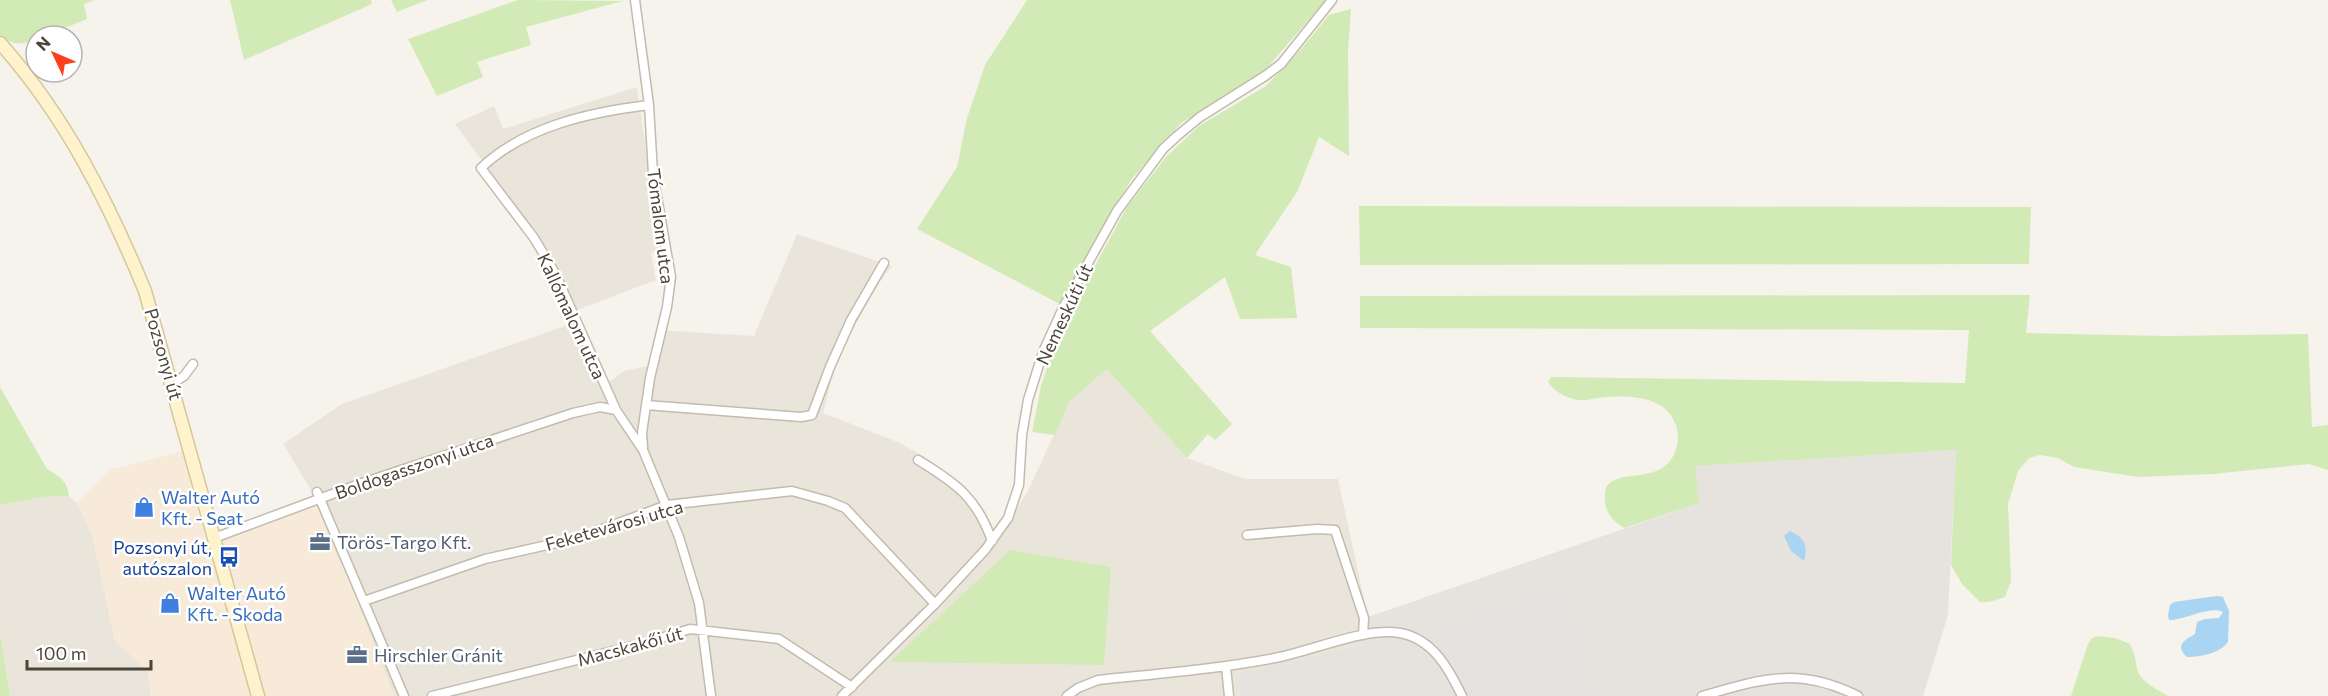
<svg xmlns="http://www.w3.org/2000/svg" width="2328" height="696" font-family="Commissioner,sans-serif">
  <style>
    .residential { fill: #eae5da }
    .commercial { fill: #f7ead8 }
    .industrial { fill: #e6e2dd }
    .green { fill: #d2eab5 }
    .parking { fill: #e5e3e0 }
    .water { fill: #a9d4f2 }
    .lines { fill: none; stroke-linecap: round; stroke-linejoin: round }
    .street-casing { stroke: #c2bbae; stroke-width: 11 }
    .secondary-casing { stroke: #d6c79b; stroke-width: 15 }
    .street { stroke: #fff; stroke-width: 8 }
    .secondary { stroke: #fff3cd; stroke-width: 12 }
    .labels { text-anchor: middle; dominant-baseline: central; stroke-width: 5; stroke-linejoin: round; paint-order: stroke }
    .street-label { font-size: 18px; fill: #4b4439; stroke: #fff }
    .shop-label { font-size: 18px; fill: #366cbe; stroke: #fff; text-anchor: start }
    .service-label { font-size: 18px; fill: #4e5e75; stroke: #fff; text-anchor: start }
    .transit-label { font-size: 18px; fill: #164399; stroke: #fff; text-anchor: end }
  </style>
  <rect width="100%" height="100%" fill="#f6f3ec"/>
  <path class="residential" d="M637,87l23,163 -9,3 5,27 -79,30 -20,-45 -15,-24 -87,-117 39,-18 9,23z
    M797,234l95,32 -13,17 -41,73 -15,57 77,30 23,13 42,31 16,18 17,32 30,-46 41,-89 38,-33 80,89 58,21h93l30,138 -3,27 -127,29 2,23h-846l-75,-193 -36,-59 59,-40 226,-79 9,22 14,-6 18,41 15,-11 24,-5 9,-36 97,6z
    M69,496l8,7 11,22 5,14 22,102 33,30 3,25h-141l-10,-63v-128l43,-8z"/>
  <path class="commercial" d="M182,451l24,91 113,-39 75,193h-243l-3,-25 -33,-30 -22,-102 -5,-14 -11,-22 33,-33z"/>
  <path class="industrial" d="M1956,450l-8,165 -25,81h-683l-2,-23 126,-29 4,-27 331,-114 -5,-37z"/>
  <path class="green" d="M0,0h95l-11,4 3,15 -42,17h-9v3c-14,6 -24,7 -36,-4z
    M230,0h141l1,4 -128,56z
    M391,0h36l-30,12z
    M518,0l105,1 -97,26 5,18 -54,17 6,15 -46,19 -29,-57z
    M1027,0h299l-66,76 -79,47 -50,57 -71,124 -143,-75 40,-62 10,-49 18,-53z
    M1351,9l-3,41 1,106 -30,-19 -22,55 -42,63 36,12 6,51 -57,1 -15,-42 -75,54 82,93 -17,16 -7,-6 -21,24 -80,-89 -38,33 -14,33 -23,-3 9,-46 17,-52 69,-127 38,-49 34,-32 67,-40 37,-39 26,-32z
    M1359,206l672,1 -2,57 -669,1z
    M2030,295l-4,38 141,3 141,-2 4,93 16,-2v45l-19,-6 -96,10 -75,3 -64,-10 -16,-9 -18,-3 -11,3 -11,13 -10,33 3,77 -6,16 -16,5h-9l-18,-18 -11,-19 5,-115 -261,16 4,37 -75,25c-16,-10 -22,-21 -18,-41 15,-19 49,-3 66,-29 6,-9 8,-25 3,-35 -11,-29 -52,-28 -78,-25 -6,1 -12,3 -18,2 -11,-1 -26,-9 -31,-18l3,-5h4l410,6 4,-53 -609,-2v-32z
    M0,387l47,82c13,8 20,11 22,27l-26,1 -43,8z
    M1010,550l101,17 -7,98 -214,-3z
    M0,633l10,63h-10z
    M2098,636l17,2 15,6c5,9 5,18 8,28 5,11 20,18 30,24h-97l17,-52 4,-6z"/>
  <path class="parking" d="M1564,591l31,105h-128l-32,-68z"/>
  <path class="water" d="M1790,531c15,7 18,14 14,30l-13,-10 -7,-15z
    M2217,596l6,1 6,14 -1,31c-8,11 -27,15 -41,15 -13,-12 -2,-17 8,-23l2,-12 8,-3 14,-1 4,-6c-13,-7 -38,8 -54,8l-1,-4 2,-11 4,-3z"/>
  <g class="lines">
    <g class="street-casing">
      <path id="street" d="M635,0l14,105 4,69 18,103 -4,30 -17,71 -8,55 1,14
        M649,105c-58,7 -124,21 -168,63l53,70 21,35 61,137 27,40 36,87 20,66 12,93
        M172,384l12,-8 9,-12
        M646,405l155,12 11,-2 18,-48 21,-47 33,-57
        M918,460c38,23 59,38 74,81
        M317,492l87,204
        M1247,535l70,-6 18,1 29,88 -1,17
        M214,538l148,-55 211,-70 27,-6 16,3
        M364,601l121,-42 93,-21 89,-33 125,-14 36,10 17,7 90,96
        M1226,667l3,29
        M432,696l213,-53 45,-14 89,10 73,48
        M842,696l93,-92 50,-54 23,-32 11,-33 3,-50 6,-35 15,-48 20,-44 54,-97 46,-62 14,-13 23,-19 65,-41 16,-12 51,-64
        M1067,696l11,-8 20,-8c59,-6 119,-11 177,-22 37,-7 90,-31 125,-25 33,6 49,36 62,63
        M1702,696c60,-17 96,-30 156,0"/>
    </g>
    <g class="secondary-casing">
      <path id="secondary" d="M0,43c65,73 108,158 145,248l113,405"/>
    </g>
    <use href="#street" class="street"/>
    <use href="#secondary" class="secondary"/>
  </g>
  <defs>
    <g id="shop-bare" transform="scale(1.62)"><path d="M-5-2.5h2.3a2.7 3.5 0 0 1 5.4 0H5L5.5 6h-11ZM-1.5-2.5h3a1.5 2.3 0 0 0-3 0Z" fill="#3f7fe0" stroke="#fff" stroke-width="2.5" paint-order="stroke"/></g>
    <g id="office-bare" transform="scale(1.62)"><path d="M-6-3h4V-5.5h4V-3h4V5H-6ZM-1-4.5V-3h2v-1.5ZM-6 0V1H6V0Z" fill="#5c6f8a" stroke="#fff" stroke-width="2.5" paint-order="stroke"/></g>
    <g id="bus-bare" transform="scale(1.62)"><path d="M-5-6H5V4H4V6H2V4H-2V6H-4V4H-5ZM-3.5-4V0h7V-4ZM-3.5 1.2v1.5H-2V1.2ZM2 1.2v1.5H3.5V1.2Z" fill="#1a4fb4" stroke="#fff" stroke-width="2.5" paint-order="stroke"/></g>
  </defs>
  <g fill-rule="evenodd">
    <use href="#shop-bare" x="144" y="507"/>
    <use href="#office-bare" x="320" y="542"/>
    <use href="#bus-bare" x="229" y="557"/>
    <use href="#shop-bare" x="170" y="603"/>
    <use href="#office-bare" x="357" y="655"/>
  </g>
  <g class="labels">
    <g class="street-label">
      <text transform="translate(661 226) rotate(83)">Tómalom utca</text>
      <text transform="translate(1064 314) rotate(-65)">Nemeskúti út</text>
      <text transform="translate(572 316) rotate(65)">Kallómalom utca</text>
      <text transform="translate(164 354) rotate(74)">Pozsonyi út</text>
      <text transform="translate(414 466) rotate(-19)">Boldogasszonyi utca</text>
      <text transform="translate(614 525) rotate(-16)">Feketevárosi utca</text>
      <text transform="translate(630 646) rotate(-15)">Macskakői út</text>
    </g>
    <g class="shop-label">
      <text x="161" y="497">Walter Autó<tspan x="161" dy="21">Kft. - Seat</tspan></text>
      <text x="187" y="593">Walter Autó<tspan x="187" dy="21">Kft. - Skoda</tspan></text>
    </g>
    <g class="service-label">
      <text x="337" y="542">Törös-Targo Kft.</text>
      <text x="374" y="655">Hirschler Gránit</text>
    </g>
    <g class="transit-label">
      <text x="212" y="547">Pozsonyi út,<tspan x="212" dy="21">autószalon</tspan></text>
    </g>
  </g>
  <g transform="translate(54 54) rotate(314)"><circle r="28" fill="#ffffff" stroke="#b7b4b0" stroke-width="1.5"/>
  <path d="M0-4.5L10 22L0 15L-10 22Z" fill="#fc3f1d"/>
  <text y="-9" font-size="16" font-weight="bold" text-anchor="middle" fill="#4b4439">N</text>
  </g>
  <path d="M27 660v9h124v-9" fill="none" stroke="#4b4439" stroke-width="3"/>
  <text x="36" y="660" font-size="18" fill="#4b4439" stroke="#ffffff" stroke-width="4.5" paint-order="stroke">100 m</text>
</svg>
